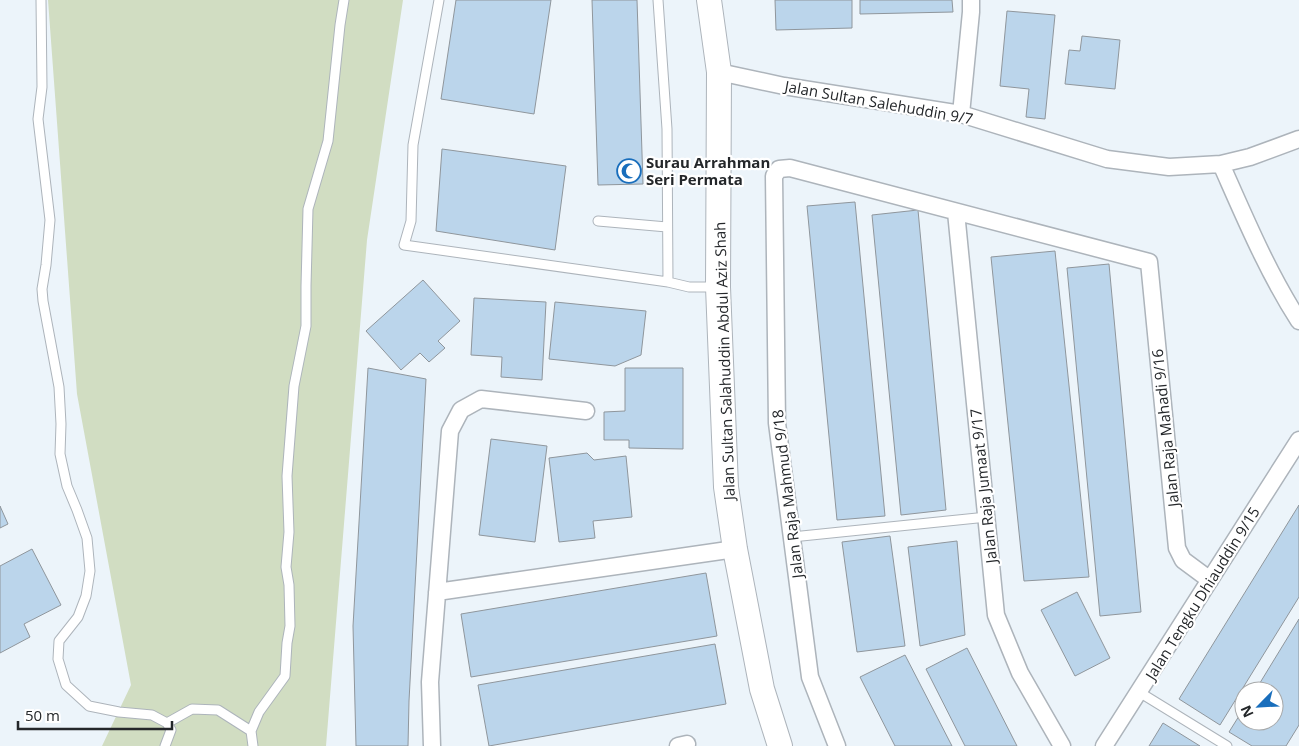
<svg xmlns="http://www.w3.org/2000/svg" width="1299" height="746" font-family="'Open Sans',sans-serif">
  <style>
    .green { fill: #d1ddc2 }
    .building { fill: #bbd5eb; stroke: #8f969c }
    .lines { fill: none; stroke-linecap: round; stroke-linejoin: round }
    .lane-casing { stroke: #adb4bb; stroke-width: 11 }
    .street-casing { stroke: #adb4bb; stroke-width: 19 }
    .secondary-casing { stroke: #adb4bb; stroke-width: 26 }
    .lane { stroke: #fff; stroke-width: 9 }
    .street { stroke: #fff; stroke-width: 16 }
    .secondary { stroke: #fff; stroke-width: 24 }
    .labels { text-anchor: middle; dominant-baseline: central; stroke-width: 4.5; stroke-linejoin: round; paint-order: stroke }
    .street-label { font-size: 15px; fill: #24272a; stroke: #fff }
    .poi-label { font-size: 15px; font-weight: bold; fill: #24272a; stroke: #fff; text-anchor: start }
  </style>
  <rect width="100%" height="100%" fill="#ecf4fa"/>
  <path class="green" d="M48,0h355l-36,240 -41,506h-224l29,-61 -54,-291z"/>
  <path class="building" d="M456,0h95l-17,114 -93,-15z
    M592,0h45l6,184 -45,1z
    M775,0h77v28l-76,2z
    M860,0h92l1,12 -93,2z
    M1007,11l48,4 -10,104 -19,-2 3,-28 -29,-3z
    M1082,36l38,4 -5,49 -50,-5 4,-34 11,1z
    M442,149l124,17 -11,84 -119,-19z
    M855,202l30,314 -48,4 -30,-314z
    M918,210l28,300 -45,5 -29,-300z
    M1055,251l34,326 -65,4 -33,-324z
    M1109,264l32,348 -41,4 -33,-348z
    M423,280l37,41 -22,20 7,7 -16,14 -9,-9 -19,17 -35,-39z
    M474,298l72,4 -4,78 -41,-3 1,-20 -31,-2z
    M555,302l91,9 -5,44 -26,11 -66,-7z
    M368,368l58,11 -17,322 -1,45h-52l-3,-120z
    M625,368h58v81l-54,-1v-8h-25v-28l21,-1z
    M491,439l56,7 -12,96 -56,-7z
    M587,453l7,7 32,-4 6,61 -39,4 2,17 -36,4 -10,-84z
    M1299,505v92l-79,128 -41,-26z
    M0,506l8,18 -8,4z
    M890,536l15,110 -48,6 -15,-110z
    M957,541l8,94 -45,11 -12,-99z
    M32,549l29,56 -37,19 6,13 -30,16v-87z
    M706,573l11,63 -246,41 -10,-63z
    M1077,592l33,66 -35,18 -34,-66z
    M1299,619v106l-13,21h-34l-23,-14 15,-24v13h30v-30h-19z
    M715,644l11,60 -237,42 -11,-61z
    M967,648l50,98h-52l-39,-77z
    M905,655l47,91h-57l-35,-69z
    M1163,723l37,23h-51z"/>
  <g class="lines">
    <g class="lane-casing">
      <path id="lane" d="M41,0l1,87 -4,32 12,101 -4,45 -4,24 1,12 16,86 2,37 -1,30 7,32 10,24 10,28 3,33 -4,25 -8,21 -19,24 -1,18 8,26 23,21 30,6 33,3 15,8 4,7 -6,16
        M439,0l-26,145 -2,76 -7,24 264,37 21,5h29
        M658,0l9,129 1,153
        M598,221l69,6
        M792,537l195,-20
        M1139,692l88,54
        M167,723l25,-14 26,1 33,21
        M253,746l-2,-15 8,-19 26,-36 2,-33 3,-17 -1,-41 -3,-18 3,-35 -2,-56 7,-90 12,-60v-40l2,-77 20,-68 12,-116 4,-25"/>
    </g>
    <g class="street-casing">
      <path id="street" d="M719,72l65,14 177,28 146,45 62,8 52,-3 29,-7 49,-18
        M961,114l10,-102v-12
        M1221,164c24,54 46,107 78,157
        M956,212l40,403 24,58 42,73
        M437,592l298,-43
        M432,746l-2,-64 20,-251 11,-21 20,-11 105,12
        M678,746l9,-2
        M837,746l-27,-69 -33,-254 -3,-247 5,-7 11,-1 359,94 28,286 6,12 27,20
        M1104,746l195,-306"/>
    </g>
    <g class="secondary-casing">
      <path id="secondary" d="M709,0l10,72 -1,215 8,200 9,62 27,140 18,57"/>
    </g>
    <use href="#lane" class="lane"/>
    <use href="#street" class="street"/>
    <use href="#secondary" class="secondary"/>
  </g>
  <defs>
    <g id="mosque-ring" transform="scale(1.25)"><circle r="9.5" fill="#fff" stroke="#196ebc" stroke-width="1.5"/><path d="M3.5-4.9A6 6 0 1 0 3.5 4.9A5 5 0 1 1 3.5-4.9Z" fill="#196ebc"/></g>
  </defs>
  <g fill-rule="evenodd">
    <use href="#mosque-ring" x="629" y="171"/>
  </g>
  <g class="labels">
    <g class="street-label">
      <text transform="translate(879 102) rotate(10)">Jalan Sultan Salehuddin 9/7</text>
      <text transform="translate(724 361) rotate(-92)">Jalan Sultan Salahuddin Abdul Aziz Shah</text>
      <text transform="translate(1165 428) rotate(-96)">Jalan Raja Mahadi 9/16</text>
      <text transform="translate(983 486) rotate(-96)">Jalan Raja Jumaat 9/17</text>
      <text transform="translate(787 494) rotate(-97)">Jalan Raja Mahmud 9/18</text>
      <text transform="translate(1202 593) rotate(-58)">Jalan Tengku Dhiauddin 9/15</text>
    </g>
    <g class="poi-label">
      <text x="646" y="162">Surau Arrahman<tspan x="646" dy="17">Seri Permata</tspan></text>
    </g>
  </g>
  <g transform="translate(1259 706) rotate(246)"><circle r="24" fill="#ffffff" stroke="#a7a9aa"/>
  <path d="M0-4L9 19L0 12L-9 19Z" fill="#196ebc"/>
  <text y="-8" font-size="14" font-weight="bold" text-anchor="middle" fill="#24272a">N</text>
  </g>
  <path d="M18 721v8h154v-8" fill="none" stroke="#24272a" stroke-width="2.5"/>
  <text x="25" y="721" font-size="15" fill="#24272a" stroke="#ffffff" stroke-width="4" paint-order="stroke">50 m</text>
</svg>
